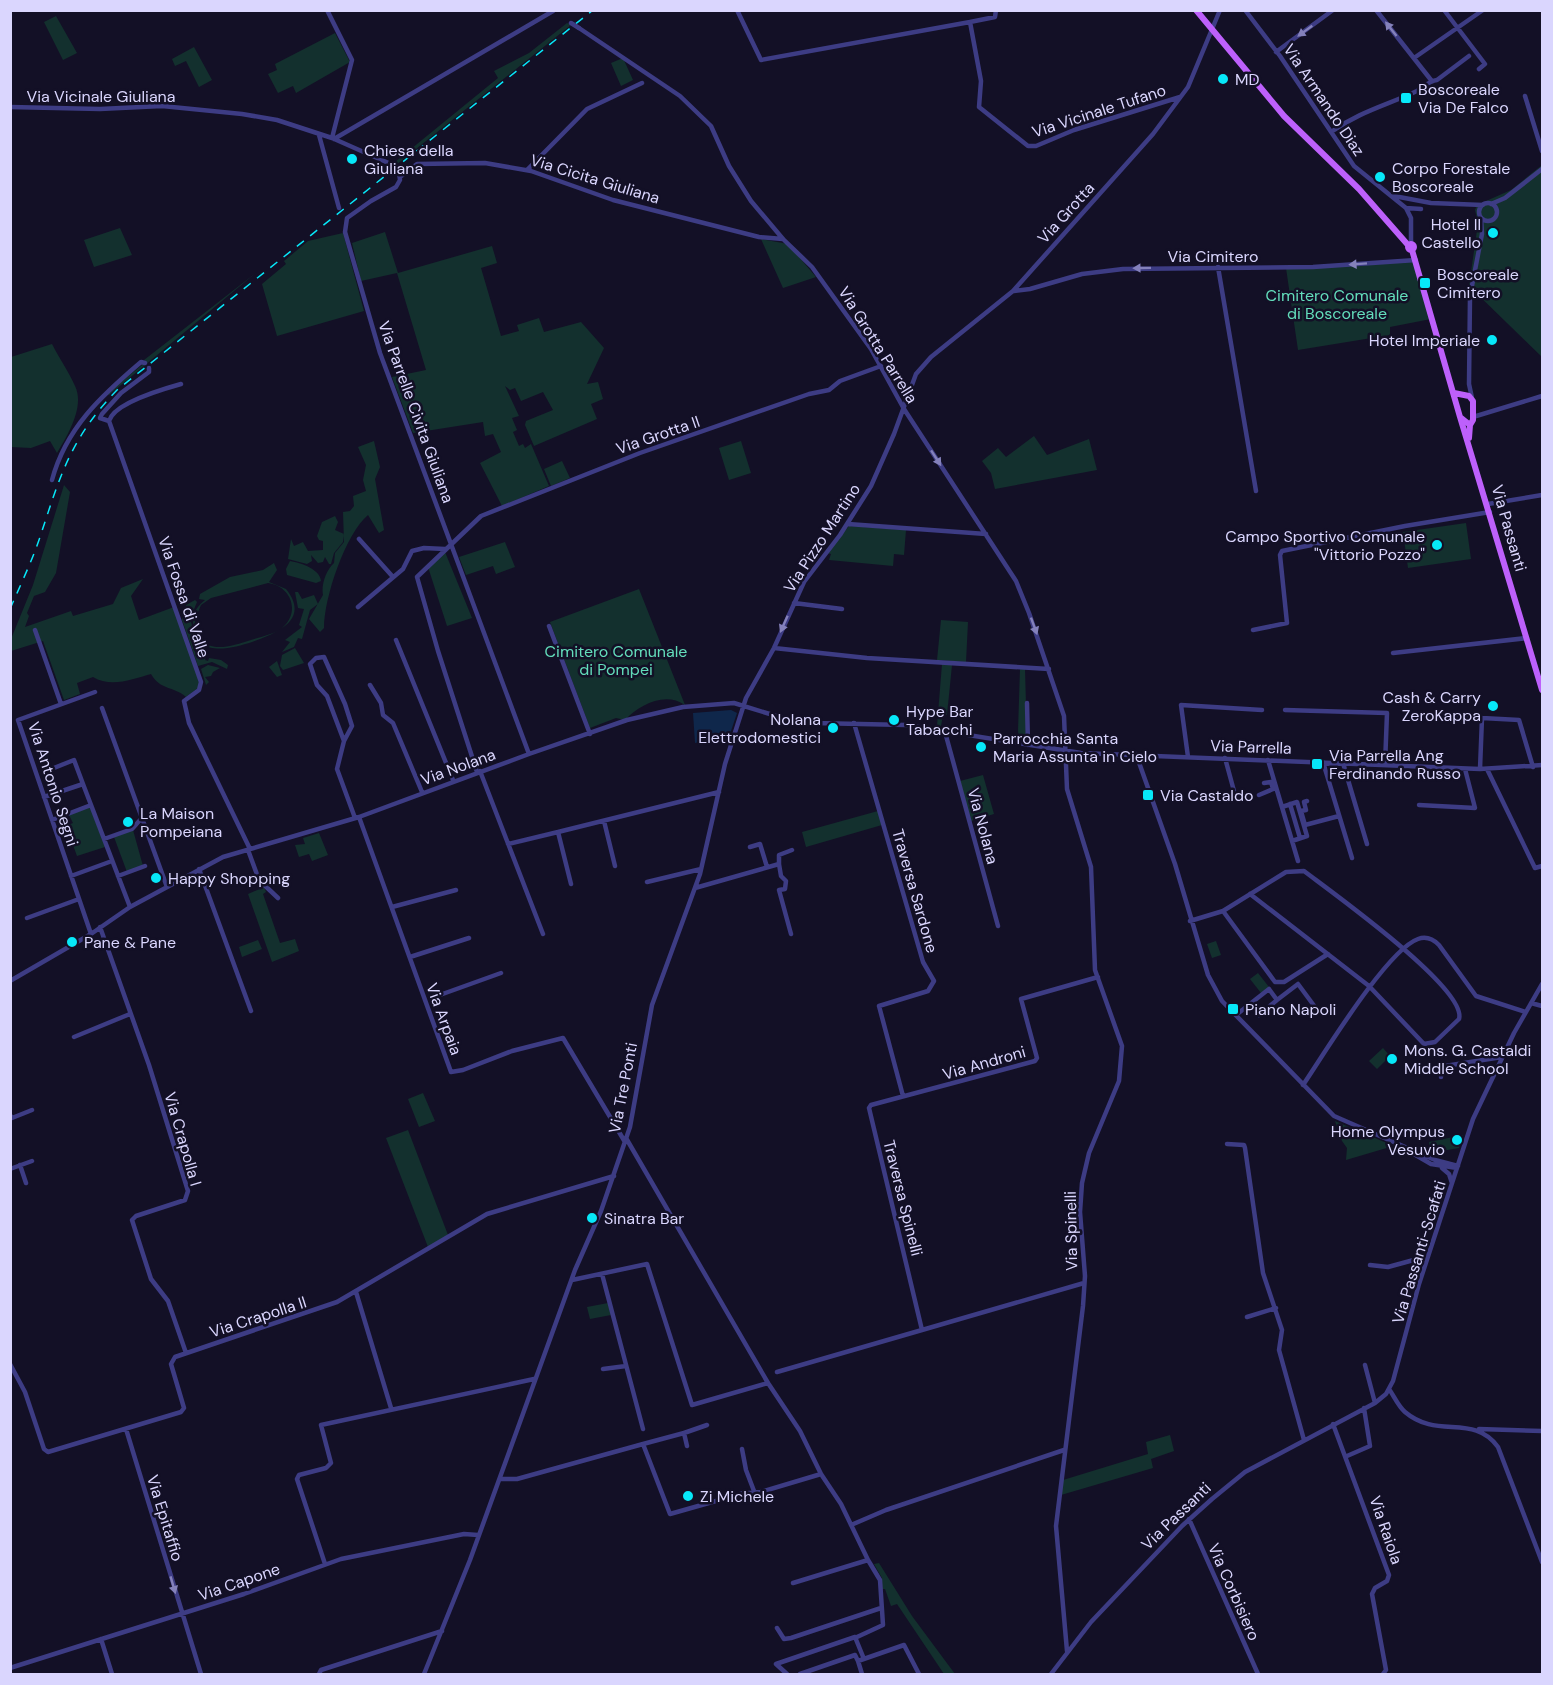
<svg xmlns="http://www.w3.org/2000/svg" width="1553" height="1685" font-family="'DM Sans',sans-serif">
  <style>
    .green { fill: #13302e; fill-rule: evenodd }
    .water { fill: #0f274b }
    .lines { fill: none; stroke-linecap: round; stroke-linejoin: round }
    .minor-tunnel { stroke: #312e46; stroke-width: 4.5; stroke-dasharray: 4.5 2; stroke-linecap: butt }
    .minor { stroke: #3d3c84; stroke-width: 4.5 }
    .major { stroke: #bd60fb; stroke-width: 6 }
    .rail { stroke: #07e8f9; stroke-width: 1.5; stroke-dasharray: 9 8; stroke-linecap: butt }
    .minor-bridge { stroke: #3d3c84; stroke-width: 4.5 }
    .oneway { fill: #8481bb }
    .poi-dot { fill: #07e8f9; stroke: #131026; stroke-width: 2 }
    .labels { text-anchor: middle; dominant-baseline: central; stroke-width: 5; stroke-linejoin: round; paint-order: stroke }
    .poi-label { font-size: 16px; fill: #dad6fe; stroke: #131026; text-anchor: start }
    .street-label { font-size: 16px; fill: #dad6fe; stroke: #131026 }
    .park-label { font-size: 16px; fill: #63ddbb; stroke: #131026 }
  </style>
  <rect width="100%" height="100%" fill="#131026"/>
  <path class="green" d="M56,16l21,37 -14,7 -19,-38z
    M567,23l4,2 -175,140 -1,-3 103,-84 -4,-7 35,-18z
    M335,33l15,29 -54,31 -3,-7 -15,7 -10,-19 9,-4 -2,-6z
    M194,47l18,33 -13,7 -13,-26 -11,5 -3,-7z
    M623,58l10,22 -12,6 -10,-23z
    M1542,165v192l-73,-71 9,-63 -3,-13 2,-5 34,-15z
    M120,228l12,27 -38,12 -10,-27z
    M385,232l13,41 94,-27 5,17 -16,5 20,68 18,-5 -2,-6 22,-7 5,14 37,-10 23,26 -17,36 11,-2 5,17 -12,5 6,15 -63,27 -9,-21 1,-4 27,-11 -10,-18 -22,9 -6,-13 -5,2 -5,-4 14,30 -7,2 5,12 -4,2 6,14 4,-2 2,4 6,-4 18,42 -47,20 -22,-43 21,-11 -8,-18 -8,2 -2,-14 -70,11 -21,-56 34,-7 -29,-97 -36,8 -9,-38z
    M343,233l21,78 -87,25 -15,-52 24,-20 -2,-3 24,-20z
    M761,239l27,5 28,33 -33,11z
    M1414,261l17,58 -41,8v8l-92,15 -12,-82z
    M257,272l-148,123 -2,-2 39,-31 -2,-2z
    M52,344c7,14 17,28 23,42 10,20 -7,49 -18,67l-7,-12 -19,7 -20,-1v-90z
    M1034,436l13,19 42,-16 8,31 -102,19 -4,-16 -9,-12 16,-13 8,9z
    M374,441l6,26 -5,12 9,51 -5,3 -11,-18c-22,18 -44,82 -44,113l-4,4 -11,-13 14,-24c-2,-10 3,-25 11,-32l1,-10 9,-11 -1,-30 7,-1 4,-5 -1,-10 13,-5 -3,-11 3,-15 -8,-18z
    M741,441l10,32 -22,7 -10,-32z
    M562,461l8,17 -19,8 -7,-17z
    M64,485l6,7 -14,81 -11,19 -11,4 -7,17 2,3 -4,11 46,-16 2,5 40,-12 8,-16 22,-9 -12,17 8,24 35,-13 26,74 -2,7 -12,9c-12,-11 -25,-6 -35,-23 -18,5 -40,14 -58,3l-16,6 3,11 -16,6 -21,-59 -32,10v-12l22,-54z
    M335,516l3,6 -3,8 9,4 -1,8 -9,11 -3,11h-2l-4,-7 -2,5 -5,1 -7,-8 1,6 -5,3 -19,-5 3,-20 3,7 9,-4 5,9 15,-1v-9l-4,-1 -2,-4 5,-14z
    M1466,523l5,36 -63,9 -5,-36z
    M849,526l57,4 -2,25 -10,-1 -1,12 -64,-6 2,-6 -4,-1z
    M505,542l10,25 -19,7 -3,-8 -27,9 -7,-18z
    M445,552l27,66 -25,8 -19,-59z
    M290,561c11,2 30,8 31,20l-5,2 -29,-8 -1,-6z
    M274,563l3,7 -8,12 17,7c25,31 -10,44 -34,53 -22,7 -56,16 -59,-18 -1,-10 4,-18 12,-24l-6,-1 1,-5 30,-17 33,-7zM268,583c23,3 33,29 14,45 -8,6 -21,9 -31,12 -24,8 -54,17 -56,-21l6,-14 10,-7z
    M639,589l46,116c-20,-14 -46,0 -60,15l-9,-2 -26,10 -40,-106z
    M295,592h3l4,7 12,-4 4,9 -8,6 -8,29 -4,-1 -4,9 -12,5 8,-10 -5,-2 17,-13 -3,-2 5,-16 -6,-1z
    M195,600l2,2 -7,17 8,25 -4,4 12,9 -1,3 3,1 1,-3 12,2 7,5 -1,4 -15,-7 -14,4 -16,-46 4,-15z
    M941,620l27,2 -2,40 -29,-2z
    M295,648l9,15 -21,7 -3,-4 2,-11z
    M277,661l5,14 -5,2 -8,-10z
    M942,664l10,1 -5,50h-4l-2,11h-4z
    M208,665l12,3 -7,4 -2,4 -6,1 4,5 -3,3 -5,-16z
    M1020,669h5l2,72 -8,-1 -1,-9z
    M983,775l11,39 -23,7 -11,-40z
    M90,807l15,40 -28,9 -11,-30 7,-3 -4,-8z
    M878,811l4,14 -76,22 -4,-15z
    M133,830l10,36 -16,6 -13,-35z
    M319,833l9,22 -16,6 -3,-7 -10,3 -4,-12 10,-1 -2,-6z
    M264,887l2,5 -3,2 17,49 15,-4 4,12 -27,11 -24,-68z
    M258,940l4,9 -20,8 -3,-10z
    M1216,941l5,14 -9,3 -5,-14z
    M1258,973l11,14 -8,6 -11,-14z
    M1383,1048l7,8 -13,13 -8,-8z
    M423,1093l12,28 -16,6 -11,-28z
    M1335,1121l54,23 1,3 -44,13 1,-12 -5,-7z
    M408,1130l40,105 -20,12 -42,-109z
    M1463,1135l-4,13 -29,5 -1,-11z
    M608,1303l3,12 -21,4 -3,-12z
    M1170,1435l4,16 -23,8 2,9 -92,27 2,-15 85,-26 -2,-12z
    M879,1563l33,53 43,58h-11l-47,-70 -6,2 -6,-17h-3v-11l-8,-14z"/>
  <path class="water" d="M731,710l6,3 -8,24 -34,6 -2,-30z"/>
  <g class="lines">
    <path class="minor-tunnel" d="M430,999l7,-3"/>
    <path class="minor" d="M327,10l25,50 -20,78
      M737,10l24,50 209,-38
      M996,10l-1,7 -25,5 11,59 -2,26 49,39h8l38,-16 106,-33
      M1245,10l35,46 74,110 52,42 15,1
      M1376,10l55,70
      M1444,10l41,54 -6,5
      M579,28l101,68 31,30 18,40 22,35 32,38 29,28 59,82 33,60 112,172 13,32 35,103 3,73 24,78 4,103 27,76 -3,35 -30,72 -7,30 -2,29 5,64 -2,30 -27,220 11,125
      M1276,52l57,-42
      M1414,58l69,-48
      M1525,96l17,55
      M10,107l90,2 62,-3 80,8 35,6 55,18 61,27
      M1331,132c30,-21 54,-26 86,-41 7,-4 12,-10 20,-11l32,-24
      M319,135l20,73
      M334,139l219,-128
      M527,170l60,-61 55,-26
      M399,172l1,8 -4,7 -25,14 -24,17 -2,14 35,121 149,401
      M400,177l17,-13 68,-1 46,8 82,29 146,37 24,2
      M1394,196l37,7 52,2
      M1479 212a9 9 0 1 1 18 0a9 9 0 1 1-18 0Z
      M1491,204l14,-6 37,-29
      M1406,208l5,10v26
      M1218,267l38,224
      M1014,291l16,-2 52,-15 41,-5 190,-2 103,-7
      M181,384c-18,5 -67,19 -72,37l92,261 -2,8 -15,11 5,22 61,126
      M1472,398l-3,-14 1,-88 12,-62 -1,-16
      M1473,417l69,-21
      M109,421l-9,-3 2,-4 19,-21 28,-21v-4
      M52,480c14,-52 49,-84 89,-118l4,1
      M1488,504l54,-9
      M848,524l138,10
      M359,539l34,38
      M794,603l48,6
      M358,607l45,-38 9,-18 12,-3 21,1
      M549,626l41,108
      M35,630l26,74
      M1253,630l34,-7 -7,-68 2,-4 123,-25 85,-14
      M396,640l57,140
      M774,648l93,10 182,11
      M1393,653l134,-15
      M370,685l11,18 2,12 10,8 29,69
      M1027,703l1,42
      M102,708l65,179
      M1285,710l102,3 -2,52
      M1449,716l33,2
      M854,723l69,239 11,19 -6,10 -49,15 24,90
      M945,732l53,194
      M344,741l-17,-45 -10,-11 -7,-21 6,-6 8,-1 21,47 7,22 -8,15 -7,28 18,49
      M1136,754l39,110 33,111 14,26 112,115 101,44 23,6
      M1188,757l-7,-52 81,5
      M1225,758l9,33
      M1268,760l30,101
      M1323,762l29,96
      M1343,763l24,81
      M1480,769l2,-51 37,2 14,47
      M1487,769l48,99 7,-2
      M480,771l63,163
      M477,772l-39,-121 -21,-74 64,-61 159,-63 169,-59 20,-4 11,-9 41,-15
      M1264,783l7,-1 2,7 3,-1
      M57,793l-8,-23 25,-10 9,24
      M1259,795l14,-6
      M44,797l39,-13 47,123
      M1307,801l-3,1 2,8 -5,1 4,14 34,-9
      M1290,804l10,34
      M1419,805l56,3 -10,-39
      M1282,807l15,-5 10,34 -15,5
      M359,817l92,255 12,-2 49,-19 51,-13 62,104
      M52,820l39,-15
      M604,821l11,45
      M558,832l161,-40
      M104,839l28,-10 9,-10
      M508,844l50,-12 13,52
      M750,847l10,-3 7,23
      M248,850l11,30 19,18
      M779,864l2,12 5,5 -1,8 -6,1 12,44
      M199,869l52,142
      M71,876l41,-15
      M118,876l27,-10
      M647,882l54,-13
      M695,888l84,-24v-9l13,-5
      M392,907l64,-17
      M1223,911l52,71h9l44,-28
      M27,918l52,-19
      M1190,921l33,-10 63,-39 18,-1c26,20 164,118 155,148l-24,23 -11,2 -55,-58 -119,-92
      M100,927l49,138 39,126 -3,9 -49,16 -4,4 19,59 17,22 18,52
      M91,934l-73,-214 77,-28
      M410,957l59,-19
      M10,981l81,-47 39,-27 93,-50 136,-40 170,-63 98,-34 56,-13 51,-4 52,16 28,4 92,2 175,28 399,16 62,-4
      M437,996l64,-23
      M1531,1003l11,3
      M1251,1004l8,11 18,-15
      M1236,1015l33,-26 8,11 21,-16 17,23
      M74,1037l56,-23
      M1441,1077v-8l4,-3 57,-9
      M1303,1085c21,-31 84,-135 115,-146 8,-3 15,0 21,6l37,51 50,16
      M10,1115l2,3 20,-8
      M626,1138l142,245
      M1227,1144l17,1 1,3 18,125 19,57 -3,20 25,90
      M1407,1150l24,14 26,4
      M20,1165l6,18
      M1442,1168l7,6 3,9
      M10,1169l22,-8
      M1370,1265l18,2 33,-9 6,1
      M602,1274l41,155
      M572,1280l75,-16 45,141 76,-22 32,48 21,43
      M1084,1283l-162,47 -53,-222 2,-3 164,-44 2,-3 -16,-59 77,-22
      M356,1292l35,116
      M1247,1317l29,-9
      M10,1364l15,28 19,57 4,3 133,-40 3,-4 -13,-44 4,-7 162,-55 150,-88 127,-38
      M1365,1365l10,38
      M603,1369l23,-3
      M777,1372l145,-42
      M1389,1389c5,7 9,17 16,23 33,28 68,1 93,35l44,115
      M1333,1424l56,151 -2,6 -12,7 -3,6 14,76 -3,4
      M126,1429l75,245
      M1479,1429l63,2
      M684,1433l23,-8
      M643,1444l41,-11 3,13
      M742,1449l4,21 8,21
      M1347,1456l23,-10 -6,-38
      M500,1479h17l126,-35 27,70 74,-21 17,-1 60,-18 20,30 27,56
      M1189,1519l69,155
      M851,1525l35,-15 178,-60
      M325,1564l-28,-85 2,-4 27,-7 5,-5 -10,-38 213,-46
      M793,1583l75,-23 12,20 3,45 -26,12
      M777,1628l7,11 7,-1 90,-30
      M101,1639l11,35
      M10,1668l234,-74 97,-35 123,-25 14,1
      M319,1674l2,-4 121,-39
      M424,1674l46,-114 105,-290 26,-59 29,-84 22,-122 48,-131 25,-110 21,-66 28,-50 30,-66 36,-47 31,-49 23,-52 22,-60 15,-17 82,-66 140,-157 35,-47 32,-77
      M787,1674l-11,-10 79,-27 9,22
      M800,1674l55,-19 3,6
      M862,1674l-4,-13 46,-16 15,29
      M1051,1674l40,-52 91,-96 30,-27 33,-27 130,-69 11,-9 7,-13 26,-97 54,-165 41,-86 28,-49"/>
    <path class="major" d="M1196,10l88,106 75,73 49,56
      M1408 247a3 3 0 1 1 6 0a3 3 0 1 1-6 0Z
      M1412,250l48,167 10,8
      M1454,393l15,3 4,5v19l-3,5 -1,13
      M1460,417l82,273"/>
    <path class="rail" d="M10,609c10,-23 21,-46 29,-69 21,-63 30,-100 78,-150l476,-380"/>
    <path class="minor-bridge" d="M571,23l8,5
      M393,165l6,7"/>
  </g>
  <defs><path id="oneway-solid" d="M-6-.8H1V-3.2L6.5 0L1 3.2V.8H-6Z" transform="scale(1.5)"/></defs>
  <g class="oneway">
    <use href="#oneway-solid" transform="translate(1391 29) rotate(-128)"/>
    <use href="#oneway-solid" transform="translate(1305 31) rotate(144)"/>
    <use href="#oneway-solid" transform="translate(1358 264) rotate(176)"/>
    <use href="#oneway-solid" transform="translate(1142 268) rotate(179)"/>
    <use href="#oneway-solid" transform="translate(936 458) rotate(57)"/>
    <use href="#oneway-solid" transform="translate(784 624) rotate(114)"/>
    <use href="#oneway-solid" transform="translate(1034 626) rotate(70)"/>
    <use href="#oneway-solid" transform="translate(173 1585) rotate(74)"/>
  </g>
  <g class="poi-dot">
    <circle cx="1223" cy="79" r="6"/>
    <rect x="1400" y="92" width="12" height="12" rx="3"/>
    <circle cx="352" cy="159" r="6"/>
    <circle cx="1380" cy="177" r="6"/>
    <circle cx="1493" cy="233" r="6"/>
    <rect x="1419" y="277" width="12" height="12" rx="3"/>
    <circle cx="1492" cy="340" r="6"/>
    <circle cx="1437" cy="545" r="6"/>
    <circle cx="1493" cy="706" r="6"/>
    <circle cx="894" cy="720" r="6"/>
    <circle cx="833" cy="728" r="6"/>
    <circle cx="981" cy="747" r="6"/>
    <rect x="1311" y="758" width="12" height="12" rx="3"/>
    <rect x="1142" y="789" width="12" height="12" rx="3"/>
    <circle cx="128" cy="822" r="6"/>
    <circle cx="156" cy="878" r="6"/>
    <circle cx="72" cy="942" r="6"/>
    <rect x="1227" y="1003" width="12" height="12" rx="3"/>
    <circle cx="1392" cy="1059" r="6"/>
    <circle cx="1457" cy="1140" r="6"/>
    <circle cx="592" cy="1218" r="6"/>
    <circle cx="688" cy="1496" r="6"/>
  </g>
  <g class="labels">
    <g class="poi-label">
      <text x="1235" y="79">MD</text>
      <text x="1418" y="89">Boscoreale<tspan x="1418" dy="18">Via De Falco</tspan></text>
      <text x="364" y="150">Chiesa della<tspan x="364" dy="18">Giuliana</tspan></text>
      <text x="1392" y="168">Corpo Forestale<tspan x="1392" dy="18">Boscoreale</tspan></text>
      <text x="1481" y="224" text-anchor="end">Hotel Il<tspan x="1481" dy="18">Castello</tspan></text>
      <text x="1437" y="274">Boscoreale<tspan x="1437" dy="18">Cimitero</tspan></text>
      <text x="1480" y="340" text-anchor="end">Hotel Imperiale</text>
      <text x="1425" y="536" text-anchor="end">Campo Sportivo Comunale<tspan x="1425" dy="18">"Vittorio Pozzo"</tspan></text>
      <text x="1481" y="697" text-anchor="end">Cash &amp; Carry<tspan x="1481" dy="18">ZeroKappa</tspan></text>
      <text x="906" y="711">Hype Bar<tspan x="906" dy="18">Tabacchi</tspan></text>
      <text x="821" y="719" text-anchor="end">Nolana<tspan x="821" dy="18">Elettrodomestici</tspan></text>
      <text x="993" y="738">Parrocchia Santa<tspan x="993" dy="18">Maria Assunta in Cielo</tspan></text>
      <text x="1329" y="755">Via Parrella Ang<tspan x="1329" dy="18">Ferdinando Russo</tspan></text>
      <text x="1160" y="795">Via Castaldo</text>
      <text x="140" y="813">La Maison<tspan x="140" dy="18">Pompeiana</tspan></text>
      <text x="168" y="878">Happy Shopping</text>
      <text x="84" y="942">Pane &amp; Pane</text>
      <text x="1245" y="1009">Piano Napoli</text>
      <text x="1404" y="1050">Mons. G. Castaldi<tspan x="1404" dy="18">Middle School</tspan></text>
      <text x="1445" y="1131" text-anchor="end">Home Olympus<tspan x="1445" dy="18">Vesuvio</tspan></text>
      <text x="604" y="1218">Sinatra Bar</text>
      <text x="700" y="1496">Zi Michele</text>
    </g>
    <g class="street-label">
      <text x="101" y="96">Via Vicinale Giuliana</text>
      <text transform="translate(1324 100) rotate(56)">Via Armando Diaz</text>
      <text transform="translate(1099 111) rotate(-18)">Via Vicinale Tufano</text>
      <text transform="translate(595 179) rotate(17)">Via Cicita Giuliana</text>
      <text transform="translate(1066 213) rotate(-48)">Via Grotta</text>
      <text x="1213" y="256">Via Cimitero</text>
      <text transform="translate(878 345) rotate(58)">Via Grotta Parrella</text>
      <text transform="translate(416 412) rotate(70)">Via Parrelle Civita Giuliana</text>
      <text transform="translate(658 435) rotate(-19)">Via Grotta II</text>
      <text transform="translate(1509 528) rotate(74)">Via Passanti</text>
      <text transform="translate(822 538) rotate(-57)">Via Pizzo Martino</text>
      <text transform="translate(184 597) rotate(71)">Via Fossa di Valle</text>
      <text transform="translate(1251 747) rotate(2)">Via Parrella</text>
      <text transform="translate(458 767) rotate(-20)">Via Nolana</text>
      <text transform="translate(53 784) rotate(72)">Via Antonio Segni</text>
      <text transform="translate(983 826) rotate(75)">Via Nolana</text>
      <text transform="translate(915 891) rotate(74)">Traversa Sardone</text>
      <text transform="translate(444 1019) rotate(70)">Via Arpaia</text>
      <text transform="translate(984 1063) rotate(-16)">Via Androni</text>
      <text transform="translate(623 1088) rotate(-79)">Via Tre Ponti</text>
      <text transform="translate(183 1139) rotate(74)">Via Crapolla I</text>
      <text transform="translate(903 1198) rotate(76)">Traversa Spinelli</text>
      <text transform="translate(1071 1231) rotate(-91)">Via Spinelli</text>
      <text transform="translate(1419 1252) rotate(-73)">Via Passanti-Scafati</text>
      <text transform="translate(258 1317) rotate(-18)">Via Crapolla II</text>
      <text transform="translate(1176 1516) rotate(-44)">Via Passanti</text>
      <text transform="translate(165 1518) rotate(73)">Via Epitaffio</text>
      <text transform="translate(1386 1530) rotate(71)">Via Raiola</text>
      <text transform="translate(239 1582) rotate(-19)">Via Capone</text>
      <text transform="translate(1234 1592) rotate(66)">Via Corbisiero</text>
    </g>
    <g class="park-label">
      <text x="1337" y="295">Cimitero Comunale<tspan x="1337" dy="18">di Boscoreale</tspan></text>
      <text x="616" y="651">Cimitero Comunale<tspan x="616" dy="18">di Pompei</tspan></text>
    </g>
  </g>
  <rect width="1553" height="1685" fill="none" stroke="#dad6fe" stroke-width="24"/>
</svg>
